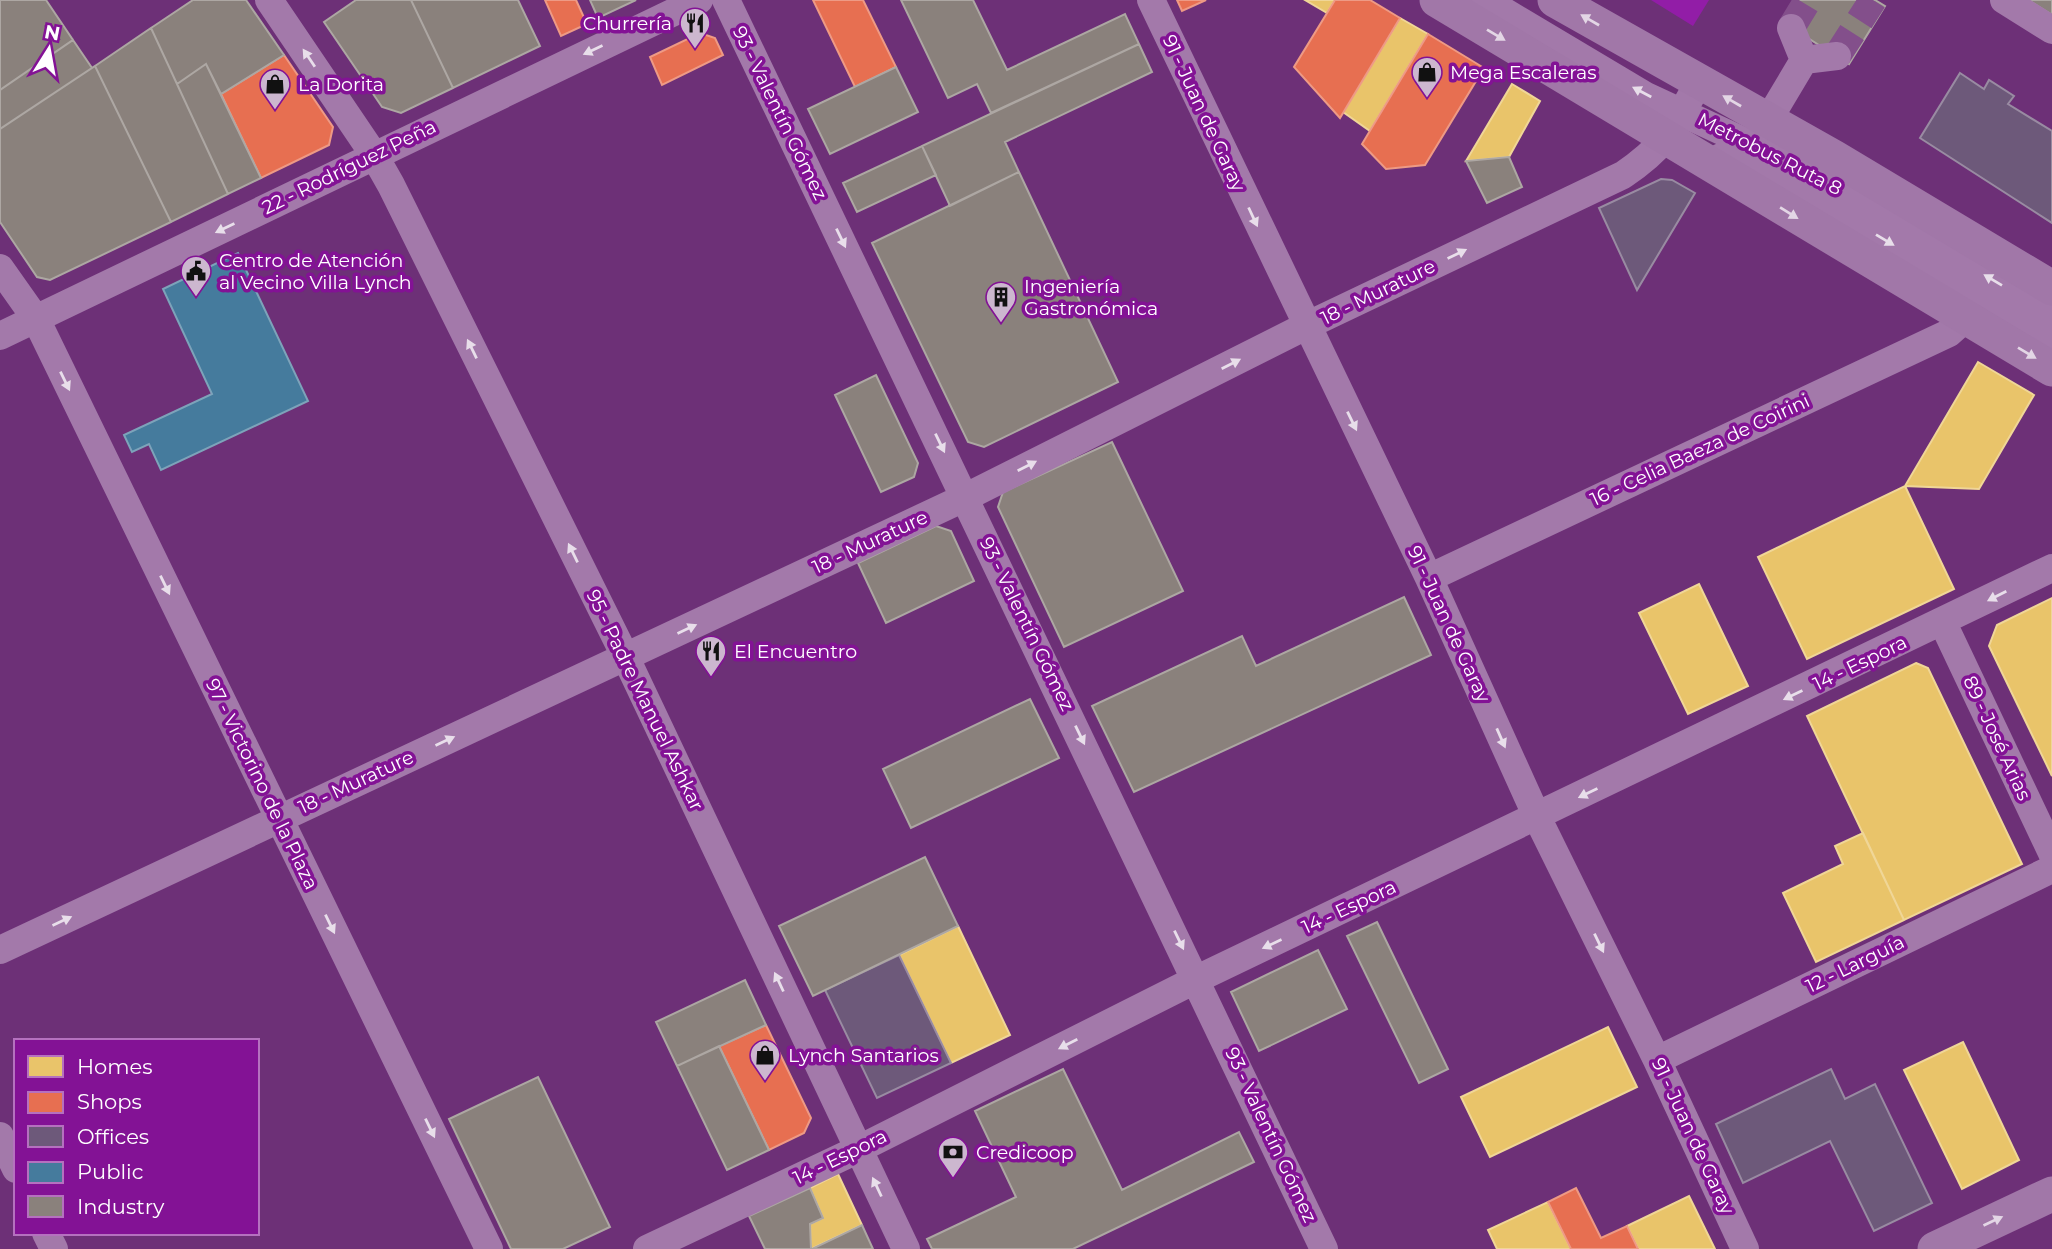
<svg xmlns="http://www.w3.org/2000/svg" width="2052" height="1249" font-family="Montserrat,sans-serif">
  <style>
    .green { fill: #921da7 }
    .homes { fill: #e9c46a; stroke: #f0d697; stroke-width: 2 }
    .shops { fill: #e76f51; stroke: #ee9a85; stroke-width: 2 }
    .offices { fill: #6d597a; stroke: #998ba2; stroke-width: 2 }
    .public { fill: #457b9d; stroke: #7da3ba; stroke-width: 2 }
    .industry { fill: #8a817c; stroke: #ada7a3; stroke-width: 2 }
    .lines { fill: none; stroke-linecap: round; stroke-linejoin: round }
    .minor-tunnel { stroke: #834f8b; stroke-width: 28; stroke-dasharray: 28 14; stroke-linecap: butt }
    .minor { stroke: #a379aa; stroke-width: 28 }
    .major { stroke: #a177a8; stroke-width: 35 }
    .oneway { fill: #e3d6e5 }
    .oneway2 { fill: #e8deea }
    .labels { text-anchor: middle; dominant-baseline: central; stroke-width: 7; stroke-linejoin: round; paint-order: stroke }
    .poi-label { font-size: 19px; fill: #fff; stroke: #831295; text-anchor: start }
    .street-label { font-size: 19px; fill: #fff; stroke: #831295 }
  </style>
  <rect width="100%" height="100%" fill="#6d3077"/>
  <path class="green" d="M1651,0h58l-16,26z"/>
  <path class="homes" d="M1305,0h30l-8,13z
    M1400,18l28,16 -58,97 -27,-19z
    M1512,84l28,17 -31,56 -43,4z
    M1978,362l56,33 -55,94 -74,-3z
    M1905,486l49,103 -147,70 -49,-102z
    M1699,584l49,102 -60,28 -49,-101z
    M2052,598v178l-63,-130 8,-21z
    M1916,663l12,5 94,196 -118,56 -97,-204z
    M1863,833l41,87 -88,42 -33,-69 60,-29 -8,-18z
    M958,926l52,109 -59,28 -52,-108z
    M1608,1027l29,60 -147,70 -29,-60z
    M1963,1042l56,118 -57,29 -58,-119z
    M838,1174l24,51 -51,24 -1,-25 13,-6 -13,-30z
    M1689,1196l26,53h-77l-11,-23z
    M1548,1202l23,47h-74l-9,-19z"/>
  <path class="shops" d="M545,0h31l11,24 -26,12z
    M813,0h50l33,67 -41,20z
    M1177,0h29l-24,11z
    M1335,0h35l30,18 -60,100 -46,-51z
    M700,33l15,5 8,17 -61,30 -12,-28z
    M1428,34l56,34 -59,97 -39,4 -24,-25z
    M284,55l49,72 -4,18 -68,33 -40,-84z
    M766,1025l45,93 -7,15 -35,17 -50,-104z
    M1576,1188l25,50 26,-12 11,23h-67l-23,-47z"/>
  <path class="offices" d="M1960,73l24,16 5,-9 25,16 -6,8 44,27v92l-132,-85z
    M1661,179l11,1 23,13 -58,97 -38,-82z
    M899,955l52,108 -74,35 -52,-108z
    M1831,1069l14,30 30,-15 57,119 -58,28 -44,-90 -87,42 -27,-59z"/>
  <path class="public" d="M238,253l70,148 -147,69 -12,-26 -17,8 -8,-17 88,-41 -49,-105z"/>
  <path class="industry" d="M0,0h46l27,40 -73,50z
    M193,0h53l38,55 -63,39 -15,-30 -29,20 -26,-56z
    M356,0h55l42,88 -52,25 -19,-6 -58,-85z
    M411,0h107l22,46 -87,42z
    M590,0h46l-38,18z
    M901,0h72l34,70 118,-56 14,30 -148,69 -14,-29 -29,14z
    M1795,0h80l10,6 -36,58 -68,-43z
    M2028,0h24v15z
    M151,28l77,166 -57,28 -76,-156z
    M73,40l19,28 -92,61v-39z
    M1139,44l13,28 -147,70 14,30 -69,34 -28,-60z
    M206,64l55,114 -33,16 -51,-110z
    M95,66l76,156 -121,58 -13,-3 -37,-55v-93z
    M896,67l22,45 -88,42 -22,-45z
    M922,146l14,29 -79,37 -14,-29z
    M1509,157l13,30 -35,16 -21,-42z
    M1019,172l99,210 -134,65 -16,-5 -96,-199z
    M876,375l42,88 -4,14 -33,15 -46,-97z
    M1112,442l71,149 -119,56 -66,-140 5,-15z
    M936,526l15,5 23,50 -88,42 -28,-60z
    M1404,597l27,58 -297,137 -42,-86 150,-70 14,30z
    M1030,699l29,59 -148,70 -28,-59z
    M925,857l33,69 -145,70 -34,-70z
    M1377,922l71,147 -29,14 -72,-147z
    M1318,950l29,59 -88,42 -28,-59z
    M745,980l21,45 -89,41 -21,-44z
    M719,1046l50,104 -42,20 -50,-104z
    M1063,1069l59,121 117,-58 15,30 -181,87h-141l-5,-10 89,-42 -41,-86z
    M538,1077l72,150 -47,22h-52l-62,-130z
    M810,1188l13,30 -13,6 1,25h-46l-16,-33z
    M862,1225l11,24h-61z"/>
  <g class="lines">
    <path class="minor-tunnel" d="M1791,28l17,-28
      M1837,56l36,-56"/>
    <path class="minor" d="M269,0l105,155 17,30 235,473 280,591
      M726,0l598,1249
      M1151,0l278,578 108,239 120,243 88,189
      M1485,0l161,96 177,82 229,137
      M2004,0l48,30
      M1791,28l13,32
      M1767,122l37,-62 33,-4
      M1721,157l92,39 239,144
      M0,268l36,51 453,930
      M0,336l699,-336
      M1429,578l520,-245 18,-16
      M1943,623l109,230
      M0,950l966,-453 340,-171 317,-151c45,-31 50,-47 76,-93
      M1657,1060l395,-191
      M0,1136l16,33
      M46,1233l8,16
      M647,1249l212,-100 338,-170 855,-411"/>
    <path class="major" d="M1437,0l615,369
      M1555,0l280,158 217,130
      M1935,1249l117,-55"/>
  </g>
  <defs><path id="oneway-solid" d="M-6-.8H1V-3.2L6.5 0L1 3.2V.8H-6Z" transform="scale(1.75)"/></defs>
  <g class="oneway">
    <use href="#oneway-solid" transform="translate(1590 20) rotate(-150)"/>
    <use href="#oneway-solid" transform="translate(1496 35) rotate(31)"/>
    <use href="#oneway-solid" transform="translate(1732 101) rotate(-150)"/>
    <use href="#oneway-solid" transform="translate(1789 213) rotate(32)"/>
    <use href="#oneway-solid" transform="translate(2027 353) rotate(31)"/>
    <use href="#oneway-solid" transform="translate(1993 1221) rotate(-25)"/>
  </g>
  <g class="oneway2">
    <use href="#oneway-solid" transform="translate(593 50) rotate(155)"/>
    <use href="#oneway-solid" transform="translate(309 58) rotate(-124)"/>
    <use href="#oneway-solid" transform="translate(1642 92) rotate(-152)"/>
    <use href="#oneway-solid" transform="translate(1253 217) rotate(65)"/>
    <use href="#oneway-solid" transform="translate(225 228) rotate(154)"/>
    <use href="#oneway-solid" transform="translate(841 238) rotate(64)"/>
    <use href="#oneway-solid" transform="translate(1885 240) rotate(31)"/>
    <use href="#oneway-solid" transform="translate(1457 254) rotate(-26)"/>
    <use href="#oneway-solid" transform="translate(1993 280) rotate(-149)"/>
    <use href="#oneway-solid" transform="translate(472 349) rotate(-116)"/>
    <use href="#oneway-solid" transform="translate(1231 364) rotate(-27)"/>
    <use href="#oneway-solid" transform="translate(65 381) rotate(64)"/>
    <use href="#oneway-solid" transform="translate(1352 421) rotate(64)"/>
    <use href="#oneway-solid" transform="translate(940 443) rotate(64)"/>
    <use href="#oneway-solid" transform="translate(1027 466) rotate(-27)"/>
    <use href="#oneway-solid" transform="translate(573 553) rotate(-116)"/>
    <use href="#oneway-solid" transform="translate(165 585) rotate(64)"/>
    <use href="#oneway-solid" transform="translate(1997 596) rotate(153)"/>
    <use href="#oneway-solid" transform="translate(687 629) rotate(-25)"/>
    <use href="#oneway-solid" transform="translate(1793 695) rotate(154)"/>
    <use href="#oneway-solid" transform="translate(1080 735) rotate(64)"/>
    <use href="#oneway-solid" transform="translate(1501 738) rotate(66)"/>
    <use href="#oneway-solid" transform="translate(445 741) rotate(-25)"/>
    <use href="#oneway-solid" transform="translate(1588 793) rotate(154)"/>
    <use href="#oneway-solid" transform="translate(62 921) rotate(-25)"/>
    <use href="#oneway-solid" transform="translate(330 924) rotate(64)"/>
    <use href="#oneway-solid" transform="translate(1179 940) rotate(64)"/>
    <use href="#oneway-solid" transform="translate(1599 943) rotate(64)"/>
    <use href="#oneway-solid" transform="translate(1272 944) rotate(155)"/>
    <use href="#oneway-solid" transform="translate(779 982) rotate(-115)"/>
    <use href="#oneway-solid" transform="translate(1068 1044) rotate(153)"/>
    <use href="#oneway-solid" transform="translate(430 1128) rotate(64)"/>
    <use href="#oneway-solid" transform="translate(877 1187) rotate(-115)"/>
  </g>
  <defs>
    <g id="restaurant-pin" transform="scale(1.575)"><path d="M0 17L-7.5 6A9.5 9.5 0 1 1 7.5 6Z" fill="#ccb7cf" stroke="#831295"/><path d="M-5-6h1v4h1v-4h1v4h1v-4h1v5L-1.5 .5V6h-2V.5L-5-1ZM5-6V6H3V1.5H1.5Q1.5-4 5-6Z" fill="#111"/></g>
    <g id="shop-pin" transform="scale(1.575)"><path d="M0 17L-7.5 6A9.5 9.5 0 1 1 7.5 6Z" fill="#ccb7cf" stroke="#831295"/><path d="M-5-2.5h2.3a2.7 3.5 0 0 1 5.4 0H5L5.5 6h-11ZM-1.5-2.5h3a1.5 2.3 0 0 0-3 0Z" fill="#111"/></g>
    <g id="civic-pin" transform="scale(1.575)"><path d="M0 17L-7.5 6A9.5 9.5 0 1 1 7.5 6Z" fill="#ccb7cf" stroke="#831295"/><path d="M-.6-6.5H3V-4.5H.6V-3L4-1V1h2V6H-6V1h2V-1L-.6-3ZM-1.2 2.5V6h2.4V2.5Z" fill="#111"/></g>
    <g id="building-pin" transform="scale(1.575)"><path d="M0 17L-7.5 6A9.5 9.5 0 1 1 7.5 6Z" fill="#ccb7cf" stroke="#831295"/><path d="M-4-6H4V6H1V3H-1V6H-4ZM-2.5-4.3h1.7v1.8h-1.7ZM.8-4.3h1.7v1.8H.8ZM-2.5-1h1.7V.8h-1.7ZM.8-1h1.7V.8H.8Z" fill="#111"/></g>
    <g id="bank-pin" transform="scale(1.575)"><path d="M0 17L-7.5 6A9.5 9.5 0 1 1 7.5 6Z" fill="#ccb7cf" stroke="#831295"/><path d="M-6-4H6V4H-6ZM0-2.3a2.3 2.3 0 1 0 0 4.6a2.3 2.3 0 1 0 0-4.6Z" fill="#111"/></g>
  </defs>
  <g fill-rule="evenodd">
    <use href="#restaurant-pin" x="695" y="23"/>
    <use href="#shop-pin" x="1427" y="72"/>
    <use href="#shop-pin" x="275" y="84"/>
    <use href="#civic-pin" x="196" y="271"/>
    <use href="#building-pin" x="1001" y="297"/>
    <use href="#restaurant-pin" x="711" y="651"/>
    <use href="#shop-pin" x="765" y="1055"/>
    <use href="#bank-pin" x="953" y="1152"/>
  </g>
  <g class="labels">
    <g class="poi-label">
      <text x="672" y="23" text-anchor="end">Churrería</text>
      <text x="1450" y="72">Mega Escaleras</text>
      <text x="298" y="84">La Dorita</text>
      <text x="219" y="260">Centro de Atención<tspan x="219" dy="22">al Vecino Villa Lynch</tspan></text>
      <text x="1024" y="286">Ingeniería<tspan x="1024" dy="22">Gastronómica</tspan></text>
      <text x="734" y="651">El Encuentro</text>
      <text x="788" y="1055">Lynch Santarios</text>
      <text x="976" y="1152">Credicoop</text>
    </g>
    <g class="street-label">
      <text transform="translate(780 113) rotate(64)">93 - Valentín Gómez</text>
      <text transform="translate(1204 113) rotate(65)">91 - Juan de Garay</text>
      <text transform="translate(1770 154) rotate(27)">Metrobus Ruta 8</text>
      <text transform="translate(349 167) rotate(-26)">22 - Rodríguez Peña</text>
      <text transform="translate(1378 292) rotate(-26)">18 - Murature</text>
      <text transform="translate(1700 450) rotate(-25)">16 - Celia Baeza de Coirini</text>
      <text transform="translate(870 542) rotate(-25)">18 - Murature</text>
      <text transform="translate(1027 624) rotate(64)">93 - Valentín Gómez</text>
      <text transform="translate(1449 624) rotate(65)">91 - Juan de Garay</text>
      <text transform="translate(1860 663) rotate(-26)">14 - Espora</text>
      <text transform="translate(645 700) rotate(64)">95 - Padre Manuel Ashkar</text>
      <text transform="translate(1997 738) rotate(65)">89 - José Arias</text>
      <text transform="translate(356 782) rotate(-25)">18 - Murature</text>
      <text transform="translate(262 784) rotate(64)">97 - Victorino de la Plaza</text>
      <text transform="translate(1349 907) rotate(-25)">14 - Espora</text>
      <text transform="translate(1855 964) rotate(-26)">12 - Larguía</text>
      <text transform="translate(1271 1135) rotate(65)">93 - Valentín Gómez</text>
      <text transform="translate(1693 1136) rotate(65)">91 - Juan de Garay</text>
      <text transform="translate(840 1157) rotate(-26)">14 - Espora</text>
    </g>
  </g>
  <rect x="14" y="1039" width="245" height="196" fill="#831295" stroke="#b571bf" stroke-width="2"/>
  <rect x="28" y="1056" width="35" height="21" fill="#e9c46a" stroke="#b571bf" stroke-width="2"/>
  <text x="77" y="1074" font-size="21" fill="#ffffff">Homes</text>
  <rect x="28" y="1092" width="35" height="21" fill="#e76f51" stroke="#b571bf" stroke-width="2"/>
  <text x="77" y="1109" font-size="21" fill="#ffffff">Shops</text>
  <rect x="28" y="1126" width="35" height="21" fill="#6d597a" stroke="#b571bf" stroke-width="2"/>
  <text x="77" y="1144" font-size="21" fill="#ffffff">Offices</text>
  <rect x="28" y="1162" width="35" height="21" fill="#457b9d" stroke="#b571bf" stroke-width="2"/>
  <text x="77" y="1179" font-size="21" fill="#ffffff">Public</text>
  <rect x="28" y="1196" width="35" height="21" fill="#8a817c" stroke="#b571bf" stroke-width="2"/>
  <text x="77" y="1214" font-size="21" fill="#ffffff">Industry</text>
  <g transform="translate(49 49) rotate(11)" stroke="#831295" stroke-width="5" paint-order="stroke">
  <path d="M0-5L12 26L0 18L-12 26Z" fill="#ffffff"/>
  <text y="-10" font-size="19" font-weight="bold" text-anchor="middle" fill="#ffffff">N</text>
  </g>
</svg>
